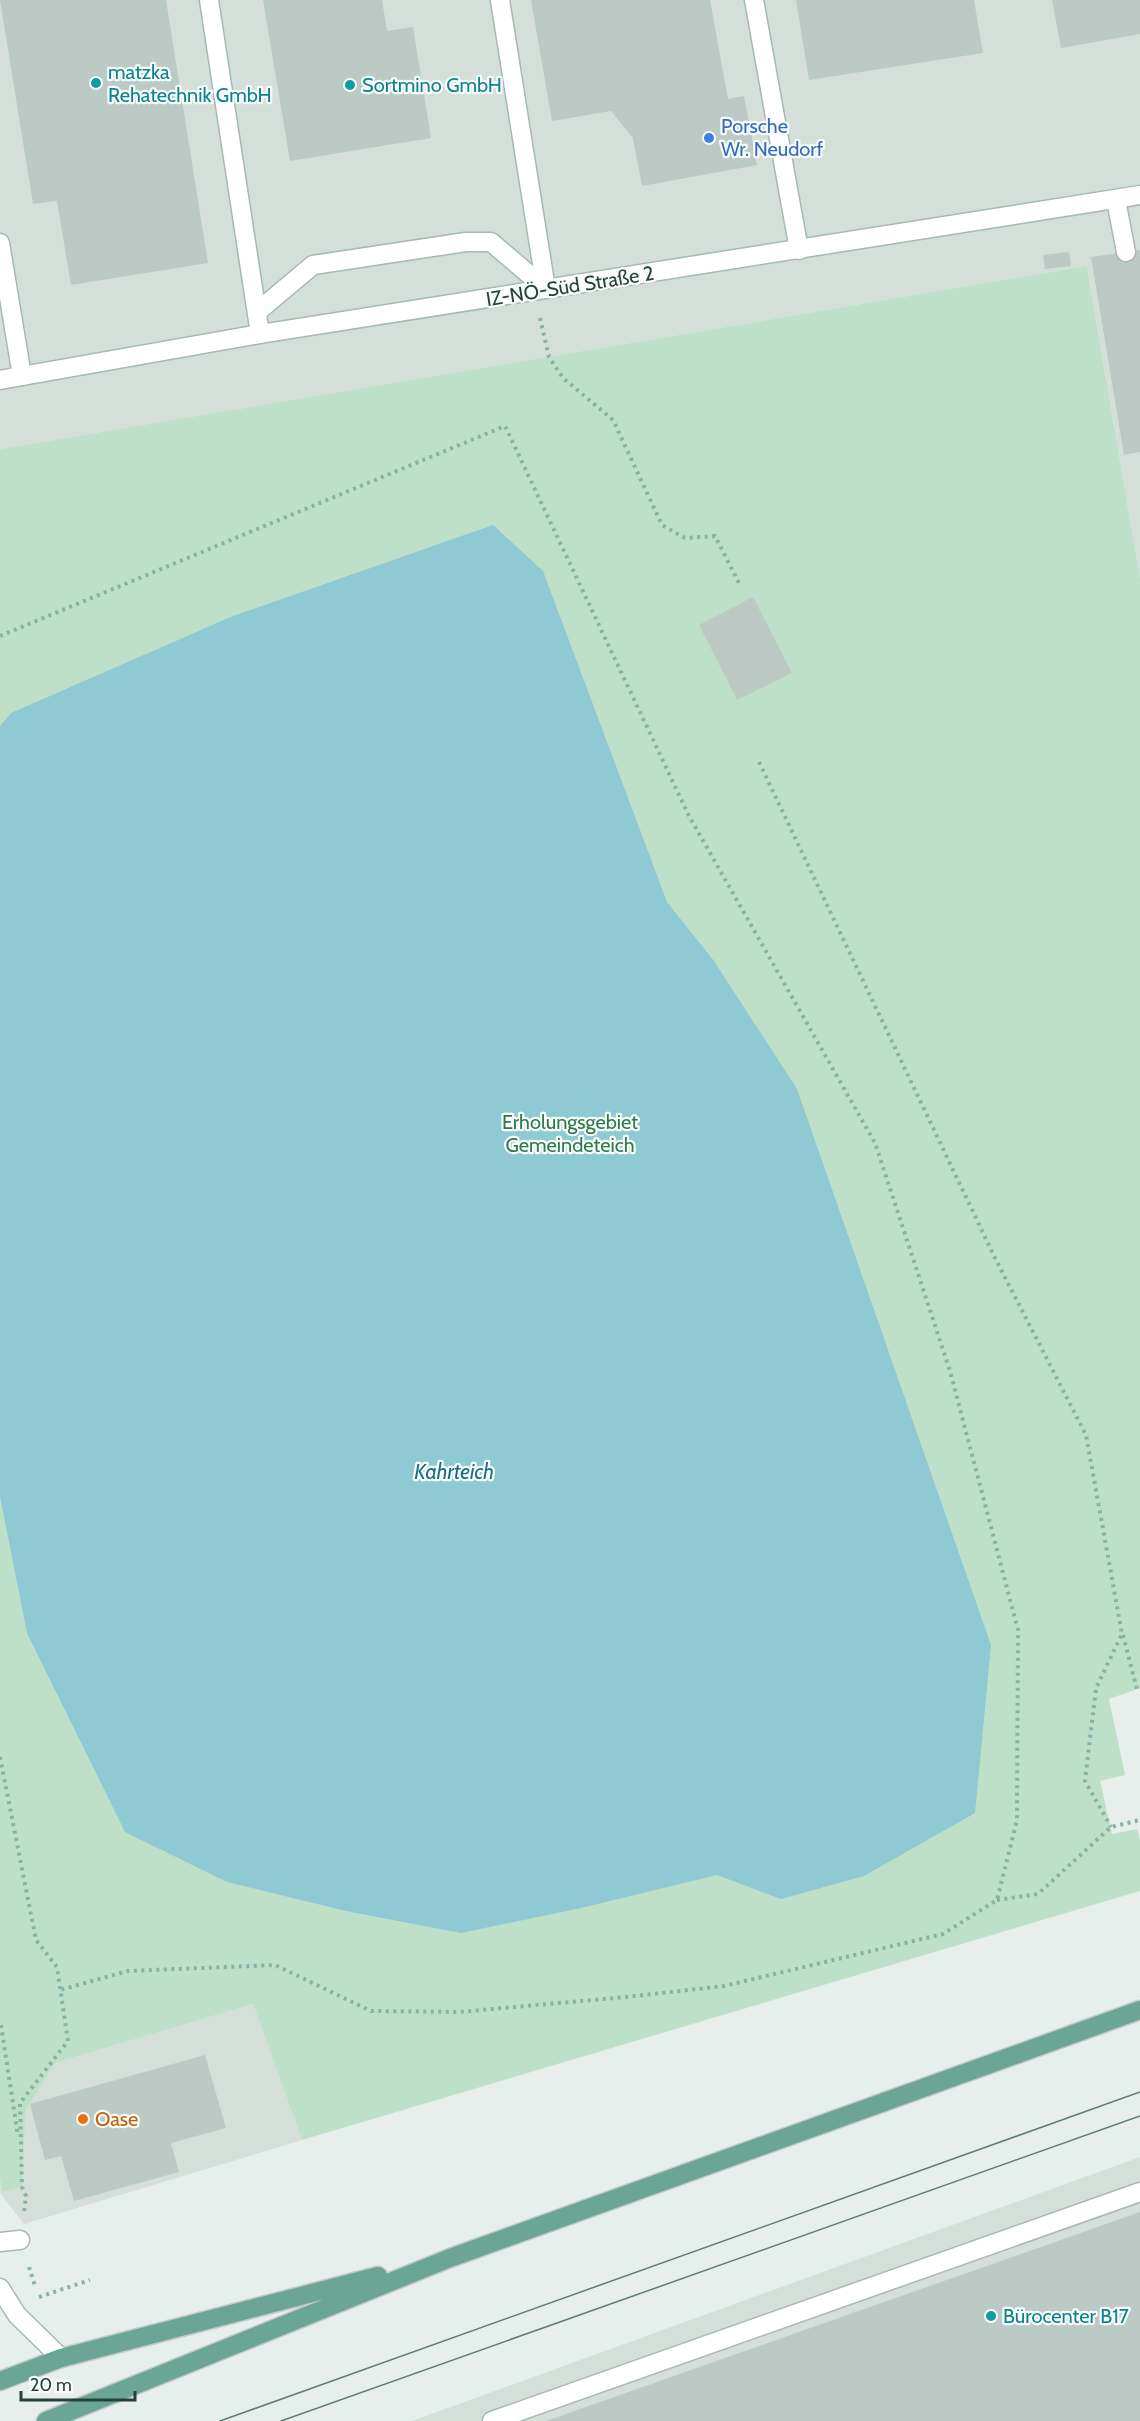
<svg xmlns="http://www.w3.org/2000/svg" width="1140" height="2421" font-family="Cabin,sans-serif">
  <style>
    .built { fill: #d4dfda }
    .green { fill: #bfe0c8 }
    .water { fill: #8ec9d4 }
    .building { fill: #bbcac4 }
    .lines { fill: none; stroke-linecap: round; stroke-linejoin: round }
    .service-casing { stroke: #a8b8b2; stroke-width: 21 }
    .minor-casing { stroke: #a8b8b2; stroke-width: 21 }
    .primary-casing { stroke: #c2cac8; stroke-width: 21 }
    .path { stroke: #86b3a5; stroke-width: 4; stroke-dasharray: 3 4.5; stroke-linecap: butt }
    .service { stroke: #fff; stroke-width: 18 }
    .minor { stroke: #fff; stroke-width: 18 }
    .primary { stroke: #6aa596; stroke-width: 18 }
    .tram { stroke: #5f7d75; stroke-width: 1.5 }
    .culture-dot { fill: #0f9aa8; stroke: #f7fbf9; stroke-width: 2 }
    .shop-dot { fill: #3f7fe0; stroke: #f7fbf9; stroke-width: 2 }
    .food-dot { fill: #e8710a; stroke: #f7fbf9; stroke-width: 2 }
    .labels { text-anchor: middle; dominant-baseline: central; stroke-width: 4.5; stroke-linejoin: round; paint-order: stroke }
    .culture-label { font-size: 20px; fill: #0d838f; stroke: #f7fbf9; text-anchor: start }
    .shop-label { font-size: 20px; fill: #366cbe; stroke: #f7fbf9; text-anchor: start }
    .street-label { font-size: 20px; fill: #24423a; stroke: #f7fbf9 }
    .park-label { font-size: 20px; fill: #2d7a4b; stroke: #f7fbf9 }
    .food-label { font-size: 20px; fill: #c56008; stroke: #f7fbf9; text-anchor: start }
    .water-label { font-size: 21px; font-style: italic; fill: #1c6f80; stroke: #f7fbf9 }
  </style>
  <rect width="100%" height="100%" fill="#e6efeb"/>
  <path class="built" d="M0,0h1140v579l-53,-313 -1087,183z
    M253,2004l49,136 -278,84 -24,-31v-14l2,13 20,-5 4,-77 29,-47z
    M1140,2157v264h-728z"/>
  <path class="green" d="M1087,266l53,313v1109l-31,11 16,76 -25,6 12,53 25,-5 3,11v51l-838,249 -49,-136 -198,59 -29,47 -4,77 -20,5 -2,-13v-1730z"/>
  <path class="water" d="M493,525l50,46 124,331 47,59 83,128 194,556 -16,168 -111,63 -83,23 -64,-24 -136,33 -120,25 -115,-22 -119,-29 -102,-50 -98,-199 -27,-137v-770l11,-13 222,-97z"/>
  <path class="building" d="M0,0h166l42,263 -137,22 -14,-84 -24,3z
    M263,0h119l5,31 26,-4 18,111 -141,23z
    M531,0h179l18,99 16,-3 13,69 -115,21 -9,-48 -22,-27 -59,10z
    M796,0h178l9,53 -174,27z
    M1052,0h88v34l-79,14z
    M1140,250v202l-16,3 -33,-198z
    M1069,252l2,14 -26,3 -2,-14z
    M753,597l39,76 -55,27 -38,-75z
    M205,2055l21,73 -55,15 8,29 -105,29 -13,-45 -16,4 -15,-56z
    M1140,2212v209h-594z"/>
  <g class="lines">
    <g class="service-casing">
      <path id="service" d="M209,0l51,334
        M500,0l46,289
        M754,0l45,250
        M1116,200l10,52
        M0,243l22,133
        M257,312l56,-47 153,-23h25l55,47
        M0,2242l20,-2
        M492,2421l648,-229"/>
    </g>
    <g class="minor-casing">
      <path id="minor" d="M0,380l260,-46 880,-139
        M0,2288l17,27 44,43"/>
    </g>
    <g class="primary-casing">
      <path id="primary" d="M0,2381l61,-23 317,-82
        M46,2421l404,-163 690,-248"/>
    </g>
    <path class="path" d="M540,318l9,39 14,21 50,42 49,105 23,13 30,-2 25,49
      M0,636l505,-210 184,390 186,327 75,228 68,259 -1,190 -20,80 -54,34 -219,52 -98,11 -167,15 -88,-1 -96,-46 -147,6 -68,19
      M759,762l235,494 92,179 36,199 -26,54 -11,93 26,46
      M1123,1635l14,54
      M0,1757l36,183 21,27 11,74 -48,62 2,84 4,9 -2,17
      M997,1900l41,-6 73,-67 29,-7
      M1,2025l17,111
      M29,2267l6,19
      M39,2297l51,-17"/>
    <use href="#service" class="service"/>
    <use href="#minor" class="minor"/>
    <use href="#primary" class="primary"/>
    <path class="tram" d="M220,2421l920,-329
      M281,2421l859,-305"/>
  </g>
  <g class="culture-dot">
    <circle cx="96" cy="83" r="6"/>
    <circle cx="350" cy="85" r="6"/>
    <circle cx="991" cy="2316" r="6"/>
  </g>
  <circle class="shop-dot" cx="709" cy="138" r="6"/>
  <circle class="food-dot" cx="83" cy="2119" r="6"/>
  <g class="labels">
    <g class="culture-label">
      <text x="108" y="72">matzka<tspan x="108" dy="23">Rehatechnik GmbH</tspan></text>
      <text x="362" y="85">Sortmino GmbH</text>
      <text x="1003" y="2316">Bürocenter B17</text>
    </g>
    <g class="shop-label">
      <text x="721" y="126">Porsche<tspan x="721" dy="23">Wr. Neudorf</tspan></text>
    </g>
    <g class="street-label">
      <text transform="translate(570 286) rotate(-9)">IZ-NÖ-Süd Straße 2</text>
    </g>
    <g class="park-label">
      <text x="570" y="1122">Erholungsgebiet<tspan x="570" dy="23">Gemeindeteich</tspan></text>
    </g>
    <g class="food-label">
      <text x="95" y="2119">Oase</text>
    </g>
    <g class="water-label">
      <text x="454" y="1471">Kahrteich</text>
    </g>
  </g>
  <path d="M21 2391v9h114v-9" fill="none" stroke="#24423a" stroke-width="3"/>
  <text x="30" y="2391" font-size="18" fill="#24423a" stroke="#f7fbf9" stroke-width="4.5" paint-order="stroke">20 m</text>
</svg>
